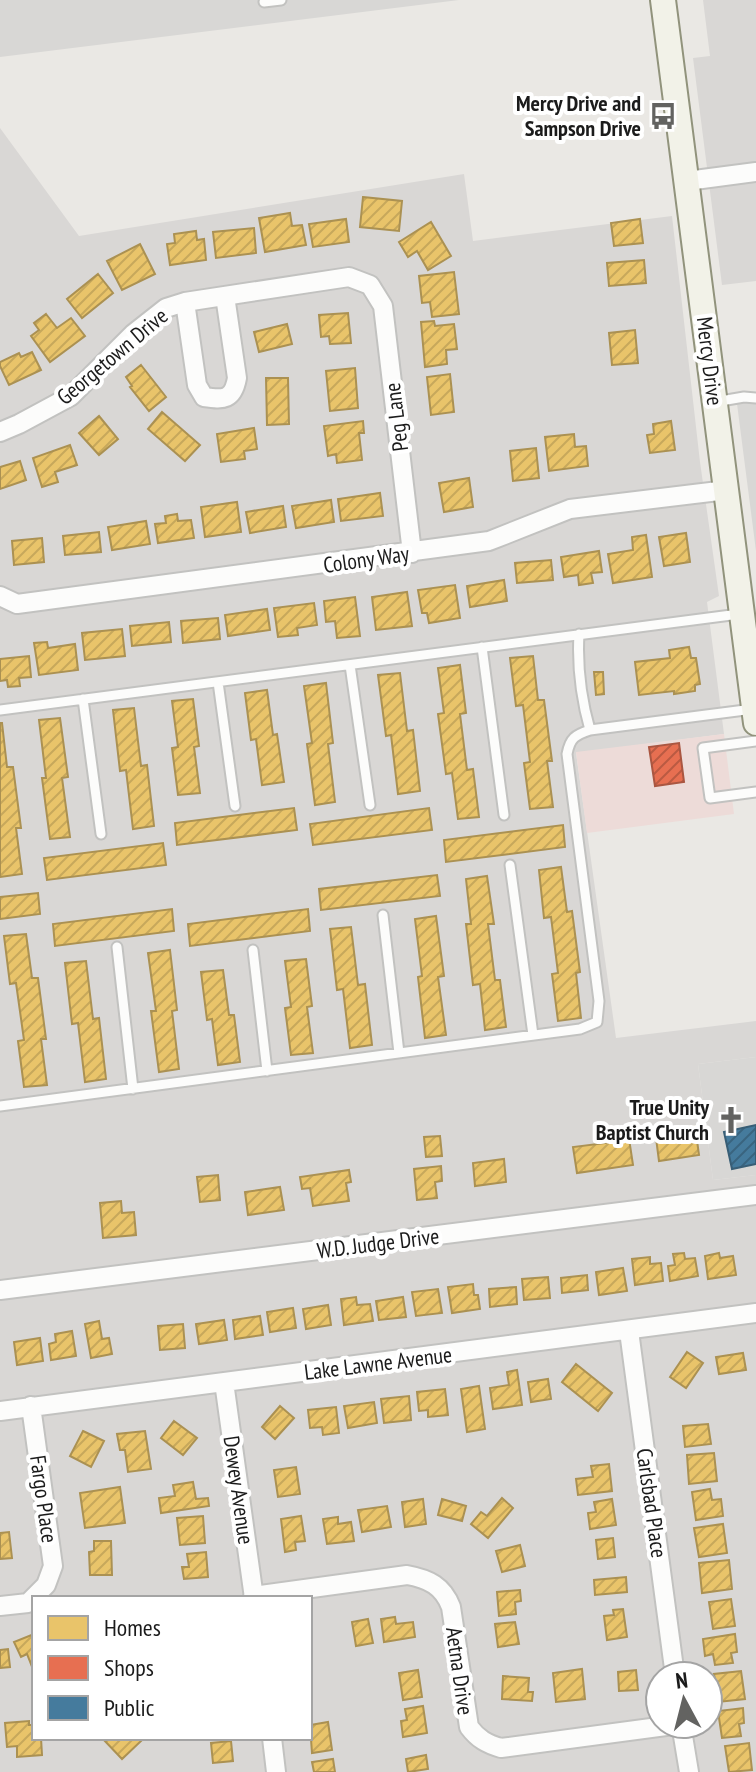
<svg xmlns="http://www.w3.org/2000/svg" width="756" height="1772" font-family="'PT Sans Narrow',sans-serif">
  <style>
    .residential { fill: #d9d7d5; fill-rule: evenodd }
    .commercial { fill: #eddbd8 }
    .religious { fill: #d8d7d5 }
    .homes { fill: url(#homes-hatch); stroke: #ab9152; stroke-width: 2 }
    .shops { fill: url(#shops-hatch); stroke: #aa5641; stroke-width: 2 }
    .public { fill: url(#public-hatch); stroke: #385e76; stroke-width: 2 }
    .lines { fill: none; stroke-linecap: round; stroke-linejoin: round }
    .lane-casing { stroke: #c2c2c0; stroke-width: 13 }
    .street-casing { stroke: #c2c2c0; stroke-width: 22 }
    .secondary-casing { stroke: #91937c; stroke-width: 28 }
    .lane { stroke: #fcfcfb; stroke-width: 9 }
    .street { stroke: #fcfcfb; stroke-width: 18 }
    .secondary { stroke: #f2f2e8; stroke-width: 24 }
    .labels { text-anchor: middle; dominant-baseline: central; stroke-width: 8; stroke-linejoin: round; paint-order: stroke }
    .poi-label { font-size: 22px; font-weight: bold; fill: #1b1b1b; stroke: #fff; text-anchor: end }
    .street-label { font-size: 22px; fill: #1b1b1b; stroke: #fff }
  </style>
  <defs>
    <pattern id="homes-hatch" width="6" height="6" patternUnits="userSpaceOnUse" patternTransform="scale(2)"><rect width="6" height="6" fill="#e9c46a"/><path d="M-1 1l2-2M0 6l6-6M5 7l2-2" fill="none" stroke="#c7a85b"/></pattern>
    <pattern id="shops-hatch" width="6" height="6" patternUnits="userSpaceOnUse" patternTransform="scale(2)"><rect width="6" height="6" fill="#e76f51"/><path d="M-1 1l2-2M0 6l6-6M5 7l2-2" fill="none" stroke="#ba5a42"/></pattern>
    <pattern id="public-hatch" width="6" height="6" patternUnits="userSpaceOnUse" patternTransform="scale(2)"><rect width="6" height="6" fill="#457b9d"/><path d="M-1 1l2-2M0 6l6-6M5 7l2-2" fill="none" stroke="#39647f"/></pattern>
  </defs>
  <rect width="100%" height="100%" fill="#eae8e4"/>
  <path class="residential" d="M703,0h53v281l-34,4 -29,-227 17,-2z
    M0,128l79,108 385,-62 9,67 199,-25 28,246 19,134 -12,6 17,132 -148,19 40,285 140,-17v36l-58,7 15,116 43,-5v597h-756zM34,1598h276v140h-276zM660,1676h48v48h-48z"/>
  <path class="commercial" d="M724,734l10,80 -147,19 -11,-81z"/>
  <path class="religious" d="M0,0h459l-459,57z
    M756,393v158l-20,-155z
    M756,1057v118l-43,5 -15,-116z"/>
  <path class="homes" d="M363,197l39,4 -3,30 -39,-4z
    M290,213l2,13 10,-1 4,20 -41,7 -6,-34z
    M346,219l3,23 -36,5 -4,-23z
    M640,219l3,24 -29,3 -3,-23z
    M431,222l20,34 -23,14 -11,-19 -9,6 -9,-15z
    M254,228l2,25 -40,5 -3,-26z
    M196,231l1,9 7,-1 2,21 -36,5 -3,-21 8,-1 -1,-9z
    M140,244l15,30 -33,16 -15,-29z
    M644,260l2,23 -37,3 -2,-23z
    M454,272l5,42 -27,3 -2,-15 -8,1 -3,-27z
    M98,274l15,19 -31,25 -15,-19z
    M348,313l3,30 -21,1 -1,-8 -8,1 -2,-22z
    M46,314l11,14 14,-10 14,18 -35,26 -19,-26 8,-6 -5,-7z
    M434,321l1,5 19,-2 3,25 -11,1 1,14 -22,3 -4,-45z
    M287,324l5,20 -33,8 -5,-20z
    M635,330l3,33 -26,2 -3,-32z
    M32,352l9,18 -32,15 -9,-19v-4l19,-9 2,4z
    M141,365l25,32 -17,14 -19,-24 2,-1 -6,-9z
    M355,368l3,40 -28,3 -4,-40z
    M450,374l4,38 -23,3 -4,-38z
    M266,378h22l1,46 -22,1z
    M162,412l38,33 -15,16 -37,-32z
    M99,416l19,23 -19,16 -20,-22z
    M363,421l1,12h-5l3,27 -25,3 -1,-9 -8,2 -4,-30z
    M671,421l4,29 -25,3 -3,-18 7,-1 -1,-10z
    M254,428l3,21 -13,2 1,8 -24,3 -4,-28z
    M574,434l1,13 11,-1 2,20 -39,5 -4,-34z
    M70,445l7,20 -22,7 3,10 -16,5 -9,-29z
    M536,448l3,30 -26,3 -3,-30z
    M20,461l6,19 -26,9v-22z
    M469,478l4,29 -29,5 -5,-29z
    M380,493l3,23 -42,5 -3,-22z
    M331,500l3,22 -38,6 -4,-22z
    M237,502l4,30 -36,5 -4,-30z
    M283,506l3,21 -36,6 -4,-21z
    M177,514l1,7 13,-1 3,18 -36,5 -3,-19 11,-1 -1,-7z
    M146,521l4,23 -38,6 -4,-23z
    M99,532l2,20 -36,3 -2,-19z
    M686,533l4,29 -26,4 -5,-29z
    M646,535l6,42 -39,6 -5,-29 25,-4 -1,-13z
    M42,538l2,24 -30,3 -2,-24z
    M599,551l3,21 -11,1 2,10 -14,2 -1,-10 -14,2 -3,-20z
    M551,560l2,20 -36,3 -2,-20z
    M504,580l3,21 -37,6 -3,-21z
    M455,585l5,33 -31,5 -2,-10h-5l-4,-23z
    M407,592l5,34 -36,4 -4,-33z
    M355,597l5,39 -23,2 -2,-17 -9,1 -2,-21z
    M314,603l3,22 -20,3 1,7 -20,2 -4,-29z
    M267,609l3,21 -42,6 -3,-21z
    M218,618l2,21 -37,4 -2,-22z
    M169,622l2,20 -39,4 -2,-20z
    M122,629l3,27 -40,4 -3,-27z
    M47,642l1,6 27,-4 3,26 -39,5 -5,-32z
    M689,647l2,11h5l4,26 -5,1v6l-21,3v-3l-35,4 -4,-33 35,-4 -1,-8z
    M29,656l2,21 -12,1 1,8 -12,1 -1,-7 -7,1v-22z
    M533,656l5,44h6l8,61h-5l6,46 -23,2 -6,-46 6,-1 -7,-57 -7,1 -6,-48z
    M460,665l6,48 -6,1 7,56 6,-1 6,48 -21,2 -6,-46 -6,1 -8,-60 6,-1 -6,-45z
    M594,672h9l1,22 -8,1z
    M400,673l7,58 6,-1 7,61 -22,3 -7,-59 -5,1 -8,-61z
    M326,683l7,60 -5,1 7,58 -20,3 -8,-61 5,-1 -8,-57z
    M267,690l6,45 4,-1 7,48 -22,3 -6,-46 -5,1 -6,-47z
    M193,699l6,47 -5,1 6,46 -22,2 -6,-47 6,-1 -6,-46z
    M134,708l7,58 6,-1 7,61 -21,3 -7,-59 -6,1 -7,-61z
    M60,718l8,59 -6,1 8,59 -20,2 -8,-61h4l-7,-58z
    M0,723h2l5,44h6l8,61h-5l6,46 -22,3z
    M294,808l3,22 -120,15 -2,-22z
    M429,808l3,22 -119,15 -3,-21z
    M563,825l2,22 -119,15 -2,-22z
    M163,843l3,22 -119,15 -3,-22z
    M561,867l6,45 5,-1 8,61 -4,1 5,45 -23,3 -6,-47 6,-1 -7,-56 -7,1 -5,-48z
    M437,875l3,21 -119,14 -2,-21z
    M487,876l7,48h-6l7,56h5l6,47 -21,3 -5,-46 -7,1 -7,-61h5l-5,-45z
    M38,893l2,21 -40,5v-22z
    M172,909l2,22 -119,15 -2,-22z
    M308,909l2,22 -120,15 -2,-22z
    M436,916l8,60 -6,1 8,58 -21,3 -7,-61 4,-1 -7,-57z
    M351,927l7,58 7,-1 7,61 -22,3 -7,-59 -6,1 -7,-61z
    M26,934l6,44h6l8,61h-5l6,46 -23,2 -6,-46 6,-1 -8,-57 -6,1 -6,-48z
    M170,950l7,60 -5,1 7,58 -20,3 -8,-61h5l-8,-58z
    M306,959l6,47 -5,1 6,46 -22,2 -6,-47 6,-1 -6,-46z
    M86,961l7,58 6,-1 7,61 -21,3 -7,-59 -6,1 -7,-61z
    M223,970l6,45h5l6,47 -22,3 -6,-46 -5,1 -6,-48z
    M695,1126l4,29 -40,6 -3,-23 21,-3 -1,-7z
    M628,1132l5,33 -56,8 -4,-26 41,-5 -1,-8z
    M440,1136l2,20 -16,1 -2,-20z
    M504,1159l2,23 -31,4 -2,-23z
    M441,1166l1,15 -7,1 2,16 -20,2 -3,-31z
    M349,1170l2,12 -5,1 3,18 -36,5 -3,-18 -8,1 -2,-12z
    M218,1175l2,25 -20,2 -3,-25z
    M280,1187l4,23 -36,5 -3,-23z
    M121,1201l1,12 12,-1 2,23 -33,3 -3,-35z
    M684,1253l1,6 10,-1 3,18 -28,5 -2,-15 7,-1 -2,-11z
    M719,1253l1,5 13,-2 3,19 -28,4 -3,-23z
    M650,1257v7l11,-1 2,18 -28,4 -3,-26z
    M623,1268l4,23 -28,4 -3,-23z
    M587,1275l1,15 -26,3 -1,-15z
    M548,1277l2,21 -26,2 -2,-21z
    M473,1284l1,11h4l2,14 -28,4 -4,-26z
    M516,1287l1,17 -27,3 -1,-18z
    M438,1289l4,24 -26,3 -4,-24z
    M356,1297l1,8 13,-1 3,17 -29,4 -3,-26z
    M403,1297l3,20 -27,3 -3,-19z
    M328,1305l3,20 -25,4 -3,-20z
    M293,1308l3,20 -26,4 -3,-20z
    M260,1316l3,19 -28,4 -2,-19z
    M224,1320l3,20 -28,4 -3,-20z
    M99,1321l3,18 7,-1 3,16 -21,4 -6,-34z
    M183,1324l2,24 -25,2 -2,-24z
    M72,1331l4,25 -25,4 -2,-16 7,-2 -1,-8z
    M40,1338l3,23 -26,4 -3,-23z
    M687,1352l16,11 -17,25 -16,-11z
    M743,1353l3,17 -27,4 -3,-17z
    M576,1364l36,29 -14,18 -36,-29z
    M517,1370l5,35 -29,4 -3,-21 19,-3 -2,-13z
    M548,1379l3,20 -20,3 -3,-20z
    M479,1386l6,43 -18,3 -6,-43z
    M445,1389l3,26 -20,2v-7l-9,1 -2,-19z
    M409,1396l2,24 -27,3 -3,-24z
    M374,1402l3,21 -29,5 -4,-22z
    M280,1406l14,12 -19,21 -13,-12z
    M336,1407l3,26 -16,2 -1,-8 -12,1 -2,-18z
    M174,1421l23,17 -14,17 -22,-17z
    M708,1424l3,20 -26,3 -2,-21z
    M83,1431l21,10 -13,26 -21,-11z
    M145,1431l6,38 -23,3 -3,-22h-5l-3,-16z
    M714,1453l3,28 -28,3 -2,-29z
    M609,1464l3,27 -34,4 -2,-16 17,-2 -2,-11z
    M296,1467l4,27 -22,3 -4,-27z
    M193,1482l3,17 12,-1 1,8 -48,7 -2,-15 16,-2 -2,-11z
    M120,1487l5,36 -40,5 -5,-35z
    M710,1489l2,11 9,-1 2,17 -27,4 -4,-28z
    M502,1498l11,10 -25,30 -17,-14 10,-12 6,4z
    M423,1499l3,25 -21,3 -3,-25z
    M442,1499l24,7 -4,15 -24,-6z
    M612,1499l4,26 -26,4 -2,-16 8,-1 -2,-10z
    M387,1506l4,21 -29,5 -4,-22z
    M203,1516l2,27 -25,2 -3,-27z
    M301,1516l4,25 -10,1 1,8 -11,2 -4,-33z
    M338,1517v7l13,-2 3,19 -27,3 -4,-25z
    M723,1524l4,29 -28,4 -5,-29z
    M9,1532l3,26 -12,1v-26z
    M613,1538l2,19 -17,2 -2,-19z
    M94,1541h17l1,34h-22l-1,-23 5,-1z
    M520,1545l5,21 -23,6 -6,-21z
    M206,1552l2,25 -24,2 -2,-12h7l-2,-13z
    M729,1560l3,29 -30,4 -3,-30z
    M626,1577l1,15 -32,3 -1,-15z
    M520,1590l1,11 -6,1 1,12 -17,2 -2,-24z
    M731,1599l4,27 -22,3 -4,-27z
    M623,1609l4,28 -20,3 -3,-24 10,-1 -1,-5z
    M395,1617l1,7 17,-2 2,15 -31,5 -3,-23z
    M368,1619l5,24 -17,3 -4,-24z
    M515,1622l4,22 -21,3 -3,-23z
    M34,1634v38l-7,-18 -6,3 -7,-15z
    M735,1634l2,18 -6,1 2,10 -18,2 -2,-11 -8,2 -2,-17z
    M8,1649l2,18 -10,1v-18z
    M582,1669l3,30 -29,3 -3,-29z
    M418,1670l4,27 -19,3 -4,-27z
    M636,1670l2,20 -19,1 -1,-19z
    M741,1671l4,28 -27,3 -4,-28z
    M503,1676l26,2 -1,14h5l-1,9 -30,-2z
    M423,1706l4,27 -24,4 -2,-16 6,-1 -2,-11z
    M743,1708l1,15 -5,1 2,12 -19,2 -4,-27z
    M29,1721v4h5v13h7l1,17 -25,2v-11l-10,1 -2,-24z
    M328,1722l4,28 -20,3 -2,-28z
    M102,1738h36l3,3 -19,18z
    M231,1741l2,20 -20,2 -2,-20z
    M749,1743l3,27 -23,2 -4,-26z
    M426,1755l2,14 -20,3 -2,-13z
    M333,1759l2,13h-21l-2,-10z"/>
  <path class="shops" d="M679,743l5,39 -29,4 -6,-39z"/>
  <path class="public" d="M756,1125v39l-24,5 -8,-37z"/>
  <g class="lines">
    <g class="lane-casing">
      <path id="lane" d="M264,2l17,-2
        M715,402l29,-5 12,1
        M579,634c-2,33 2,64 11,96
        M482,647l22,168
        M350,665l20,140
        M218,682l17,124
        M83,699l18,135
        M0,710l739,-96
        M756,741l-53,7 7,50 46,-6
        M510,865l23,170
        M383,915l16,138
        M117,947l16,142
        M253,950l14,121
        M0,1106l580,-77 17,-7 2,-21 -32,-247c3,-16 8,-19 23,-24l163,-21"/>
    </g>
    <g class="street-casing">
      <path id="street" d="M687,181l69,-9
        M185,302l12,83 7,12c20,3 29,3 33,-19l-12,-82
        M0,432l19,-8 52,-28 62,-62 33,-26 19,-6 164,-25 21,8 13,21 29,247
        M0,596l17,8 472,-63 81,-32 157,-19
        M0,1290l756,-95
        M629,1331l46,345
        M224,1382l30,216
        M0,1411l756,-98
        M253,1596l154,-21c22,4 36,11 44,32l18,120c9,12 18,17 32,21l180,-24
        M0,1606l28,-3 18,-18 7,-19 -22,-160
        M681,1724l8,48
        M272,1738l4,34"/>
    </g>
    <g class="secondary-casing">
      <path id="secondary" d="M663,0l93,723"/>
    </g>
    <use href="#lane" class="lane"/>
    <use href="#street" class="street"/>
    <use href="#secondary" class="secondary"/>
  </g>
  <defs>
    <g id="bus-bare" transform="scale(2.16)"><path d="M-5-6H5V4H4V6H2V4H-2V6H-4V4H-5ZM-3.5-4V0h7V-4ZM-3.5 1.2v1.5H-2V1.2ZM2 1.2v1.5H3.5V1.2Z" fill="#636361" stroke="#fff" stroke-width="2.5" paint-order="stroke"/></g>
    <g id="church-bare" transform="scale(2.16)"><path d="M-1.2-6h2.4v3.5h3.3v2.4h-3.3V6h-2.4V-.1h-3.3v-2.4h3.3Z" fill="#636361" stroke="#fff" stroke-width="2.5" paint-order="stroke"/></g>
  </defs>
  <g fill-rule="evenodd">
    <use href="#bus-bare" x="663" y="116"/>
    <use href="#church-bare" x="731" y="1120"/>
  </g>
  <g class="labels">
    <g class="poi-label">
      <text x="641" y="103">Mercy Drive and<tspan x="641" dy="25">Sampson Drive</tspan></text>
      <text x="709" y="1107">True Unity<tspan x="709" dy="25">Baptist Church</tspan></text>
    </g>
    <g class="street-label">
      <text transform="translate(112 356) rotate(-40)">Georgetown Drive</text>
      <text transform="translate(710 361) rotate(83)">Mercy Drive</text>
      <text transform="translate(396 417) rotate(-97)">Peg Lane</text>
      <text transform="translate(366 559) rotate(-8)">Colony Way</text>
      <text transform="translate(378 1243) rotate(-7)">W.D. Judge Drive</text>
      <text transform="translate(378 1363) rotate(-7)">Lake Lawne Avenue</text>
      <text transform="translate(239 1490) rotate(82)">Dewey Avenue</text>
      <text transform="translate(44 1499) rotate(82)">Fargo Place</text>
      <text transform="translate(652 1503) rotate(82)">Carlsbad Place</text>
      <text transform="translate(460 1671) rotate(82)">Aetna Drive</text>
    </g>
  </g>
  <rect x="32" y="1596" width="280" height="144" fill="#ffffff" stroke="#a4a4a4" stroke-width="2"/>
  <rect x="48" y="1616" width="40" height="24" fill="#e9c46a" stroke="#a4a4a4" stroke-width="2"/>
  <text x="104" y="1636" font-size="24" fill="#1b1b1b">Homes</text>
  <rect x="48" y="1656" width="40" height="24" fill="#e76f51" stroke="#a4a4a4" stroke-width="2"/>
  <text x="104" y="1676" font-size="24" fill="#1b1b1b">Shops</text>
  <rect x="48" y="1696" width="40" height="24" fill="#457b9d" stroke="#a4a4a4" stroke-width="2"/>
  <text x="104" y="1716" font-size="24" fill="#1b1b1b">Public</text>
  <g transform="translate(684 1700) rotate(353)"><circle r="38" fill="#ffffff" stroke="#a4a4a4" stroke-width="2"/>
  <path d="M0-6L14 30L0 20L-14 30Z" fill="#636361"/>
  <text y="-12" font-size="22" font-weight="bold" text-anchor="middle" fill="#1b1b1b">N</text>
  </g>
</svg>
